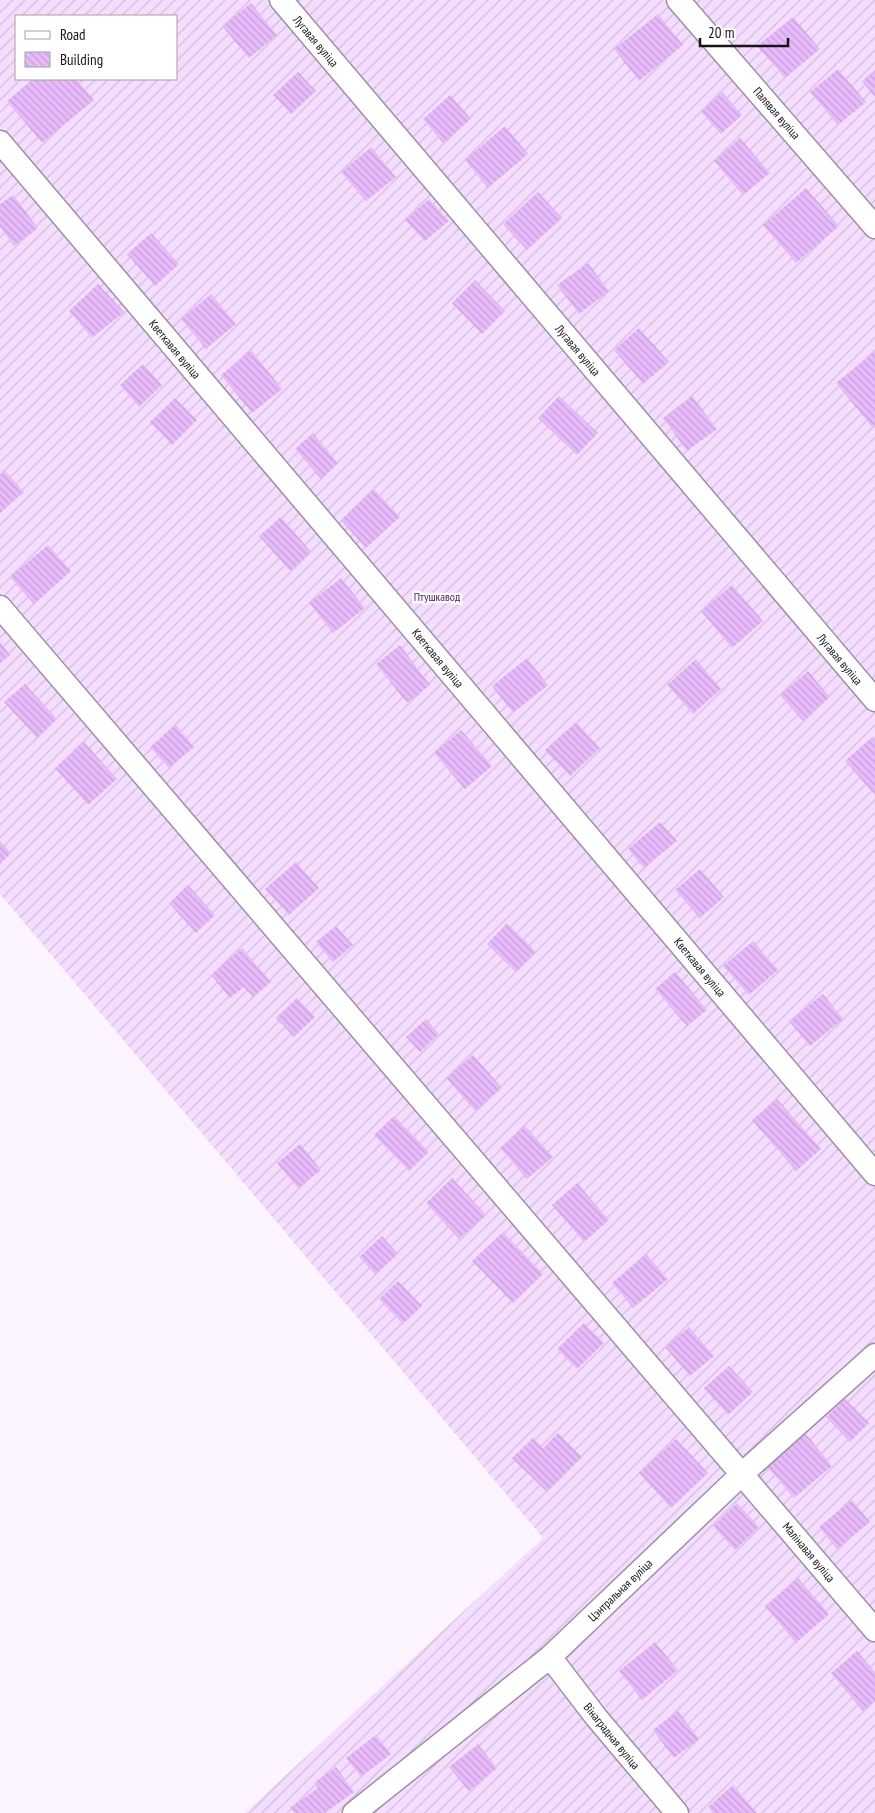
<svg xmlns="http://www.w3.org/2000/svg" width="875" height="1813" font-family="'PT Sans Narrow',sans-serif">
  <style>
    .garden { fill: url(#garden-furrows); fill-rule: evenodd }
    .building { fill: url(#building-back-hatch) }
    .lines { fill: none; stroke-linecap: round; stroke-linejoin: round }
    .minor-casing { stroke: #9b91a0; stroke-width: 25 }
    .minor { stroke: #fff; stroke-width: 22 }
    .labels { text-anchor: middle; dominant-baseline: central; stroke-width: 4.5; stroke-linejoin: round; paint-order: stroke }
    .street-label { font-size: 12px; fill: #171319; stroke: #fff }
    .park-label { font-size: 12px; fill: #4f1863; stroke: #fff }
  </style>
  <defs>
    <pattern id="garden-furrows" width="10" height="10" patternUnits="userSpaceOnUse" patternTransform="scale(1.25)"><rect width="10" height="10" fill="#f5ddff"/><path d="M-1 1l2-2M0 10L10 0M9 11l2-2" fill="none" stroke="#d1bdda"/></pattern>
    <pattern id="building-back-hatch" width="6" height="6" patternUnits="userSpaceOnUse" patternTransform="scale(1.25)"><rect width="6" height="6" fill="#e8bafb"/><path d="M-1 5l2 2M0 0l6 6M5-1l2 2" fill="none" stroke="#c69fd7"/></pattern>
  </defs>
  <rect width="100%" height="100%" fill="#fcf5ff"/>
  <path class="garden" d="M0,0h875v1813h-630l298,-275 -543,-644zM16,16h160v63h-160z"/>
  <path class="building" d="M251,3l26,32 -28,23 -27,-32z
    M658,14l25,31 -44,36 -25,-32z
    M793,17l27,32 -35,29 -28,-32z
    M838,69l28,33 -28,23 -28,-33z
    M875,70v27l-13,-16z
    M298,72l18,19 -25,23 -18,-19z
    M33,79h43l18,21 -52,43 -35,-42z
    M722,92l20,23 -21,19 -20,-22z
    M450,95l21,24 -28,24 -20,-24z
    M505,126l23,28 -40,34 -23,-28z
    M740,138l30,35 -27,22 -29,-34z
    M371,147l25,30 -30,24 -25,-29z
    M806,188l33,38 -43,37 -33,-38z
    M538,192l24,26 -35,32 -24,-26z
    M13,195l25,33 -24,18 -14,-19v-23z
    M429,199l20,22 -24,20 -20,-21z
    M151,233l28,31 -24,22 -28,-32z
    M588,263l21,28 -30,23 -22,-29z
    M475,280l30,31 -23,23 -30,-31z
    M98,284l26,28 -32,26 -23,-27z
    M211,294l25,30 -30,25 -25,-30z
    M639,328l30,34 -26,22 -29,-34z
    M251,350l31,39 -30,24 -31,-38z
    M875,351v75l-2,2 -37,-45z
    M143,364l19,21 -23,22 -19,-22z
    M559,396l39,37 -21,22 -39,-37z
    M692,396l25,33 -30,22 -24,-33z
    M175,398l22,22 -25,25 -22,-23z
    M313,433l25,30 -17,16 -26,-30z
    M5,471l19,21 -24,21v-38z
    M374,489l26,28 -34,31 -25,-28z
    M281,517l30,35 -21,19 -31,-35z
    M48,545l23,26 -37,33 -24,-27z
    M341,578l24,30 -32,25 -24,-30z
    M732,585l31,36 -31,27 -31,-37z
    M0,642l10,13 -10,8z
    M400,645l30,40 -23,18 -31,-39z
    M527,658l21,27 -35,28 -21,-27z
    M696,659l25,30 -28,25 -26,-29z
    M808,671l22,26 -27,24 -23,-26z
    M25,684l32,35 -20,19 -33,-36z
    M576,722l24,26 -30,28 -25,-26z
    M176,725l18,22 -25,21 -19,-21z
    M461,730l31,36 -27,23 -31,-36z
    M872,737l3,3v55l-30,-34z
    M84,742l33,37 -29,26 -33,-37z
    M660,822l17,19 -33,27 -16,-19z
    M0,841l11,12 -11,11z
    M296,862l23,26 -30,27 -24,-26z
    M700,869l24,28 -24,21 -25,-28z
    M188,885l27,30 -19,18 -27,-30z
    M507,923l29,29 -20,20 -29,-28z
    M336,926l17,19 -20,17 -17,-20z
    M753,941l25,29 -29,25 -26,-29z
    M242,948l29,34 -18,15 -9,-10 -14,11 -19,-23z
    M675,972l32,38 -20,16 -32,-37z
    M823,994l20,25 -33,27 -21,-25z
    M297,998l18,19 -21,20 -18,-19z
    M426,1019l13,15 -19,18 -14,-15z
    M473,1055l29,33 -27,23 -29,-33z
    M777,1099l44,50 -25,22 -44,-51z
    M394,1116l35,36 -20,19 -35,-36z
    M525,1126l28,31 -26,22 -27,-31z
    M300,1144l21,26 -23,18 -21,-25z
    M452,1178l34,37 -27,24 -33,-36z
    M577,1183l32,37 -25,22 -32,-37z
    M503,1232l40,42 -30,29 -41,-42z
    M382,1236l16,18 -23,20 -16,-17z
    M646,1254l22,25 -35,29 -21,-25z
    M398,1281l24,25 -19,18 -24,-25z
    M584,1323l20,20 -27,26 -20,-20z
    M689,1327l25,29 -24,20 -25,-29z
    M729,1366l24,26 -25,23 -24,-27z
    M845,1399l24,24 -19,19 -24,-25z
    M558,1433l24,24 -35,35 -35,-34 21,-20 10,10z
    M805,1433l27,33 -38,32 -28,-33z
    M676,1439l32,34 -37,35 -32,-35z
    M852,1500l18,22 -33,27 -18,-22z
    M737,1503l22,24 -24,23 -22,-24z
    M798,1578l31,36 -33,29 -31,-37z
    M655,1642l23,28 -36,30 -23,-29z
    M857,1651l18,21v29l-12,10 -32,-38z
    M678,1711l21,28 -25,19 -21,-28z
    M376,1735l15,19 -30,23 -15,-19z
    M478,1744l19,24 -28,23 -20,-24z
    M336,1767l18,25 -29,21h-31l-4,-5 28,-20 -4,-5z
    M733,1785l24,28h-44l-5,-6z"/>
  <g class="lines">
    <g class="minor-casing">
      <path id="minor" d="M281,0l594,700
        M678,0l197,227
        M0,142l875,1032
        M0,607l875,1023
        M550,1657l46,60 81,96
        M354,1813l196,-156 192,-183 133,-119"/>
    </g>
    <use href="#minor" class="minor"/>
  </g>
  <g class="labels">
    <g class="street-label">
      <text transform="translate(316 41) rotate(50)">Лугавая вуліца</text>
      <text transform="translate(777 113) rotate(49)">Палявая вуліца</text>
      <text transform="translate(175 349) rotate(50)">Кветкавая вуліца</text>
      <text transform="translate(578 350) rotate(50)">Лугавая вуліца</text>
      <text transform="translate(438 658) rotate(50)">Кветкавая вуліца</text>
      <text transform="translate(840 659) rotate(50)">Лугавая вуліца</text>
      <text transform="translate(700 967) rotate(50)">Кветкавая вуліца</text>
      <text transform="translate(809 1552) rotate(50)">Малінавая вуліца</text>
      <text transform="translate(620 1590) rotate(-44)">Цэнтральная вуліца</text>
      <text transform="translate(612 1736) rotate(51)">Вінаградная вуліца</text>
    </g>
    <g class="park-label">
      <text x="437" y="596">Птушкавод</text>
    </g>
  </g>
  <rect x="15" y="15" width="162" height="65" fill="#ffffff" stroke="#a2a1a3"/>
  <rect x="25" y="31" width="25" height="8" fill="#ffffff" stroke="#a2a1a3"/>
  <text x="60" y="40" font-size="15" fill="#171319">Road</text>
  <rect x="25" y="52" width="25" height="15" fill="url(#building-back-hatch)" stroke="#a2a1a3"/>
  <text x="60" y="65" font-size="15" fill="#171319">Building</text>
  <path d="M700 38v8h88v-8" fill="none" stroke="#171319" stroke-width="2.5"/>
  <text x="708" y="38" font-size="15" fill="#171319" stroke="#ffffff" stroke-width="4" paint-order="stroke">20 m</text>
</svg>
